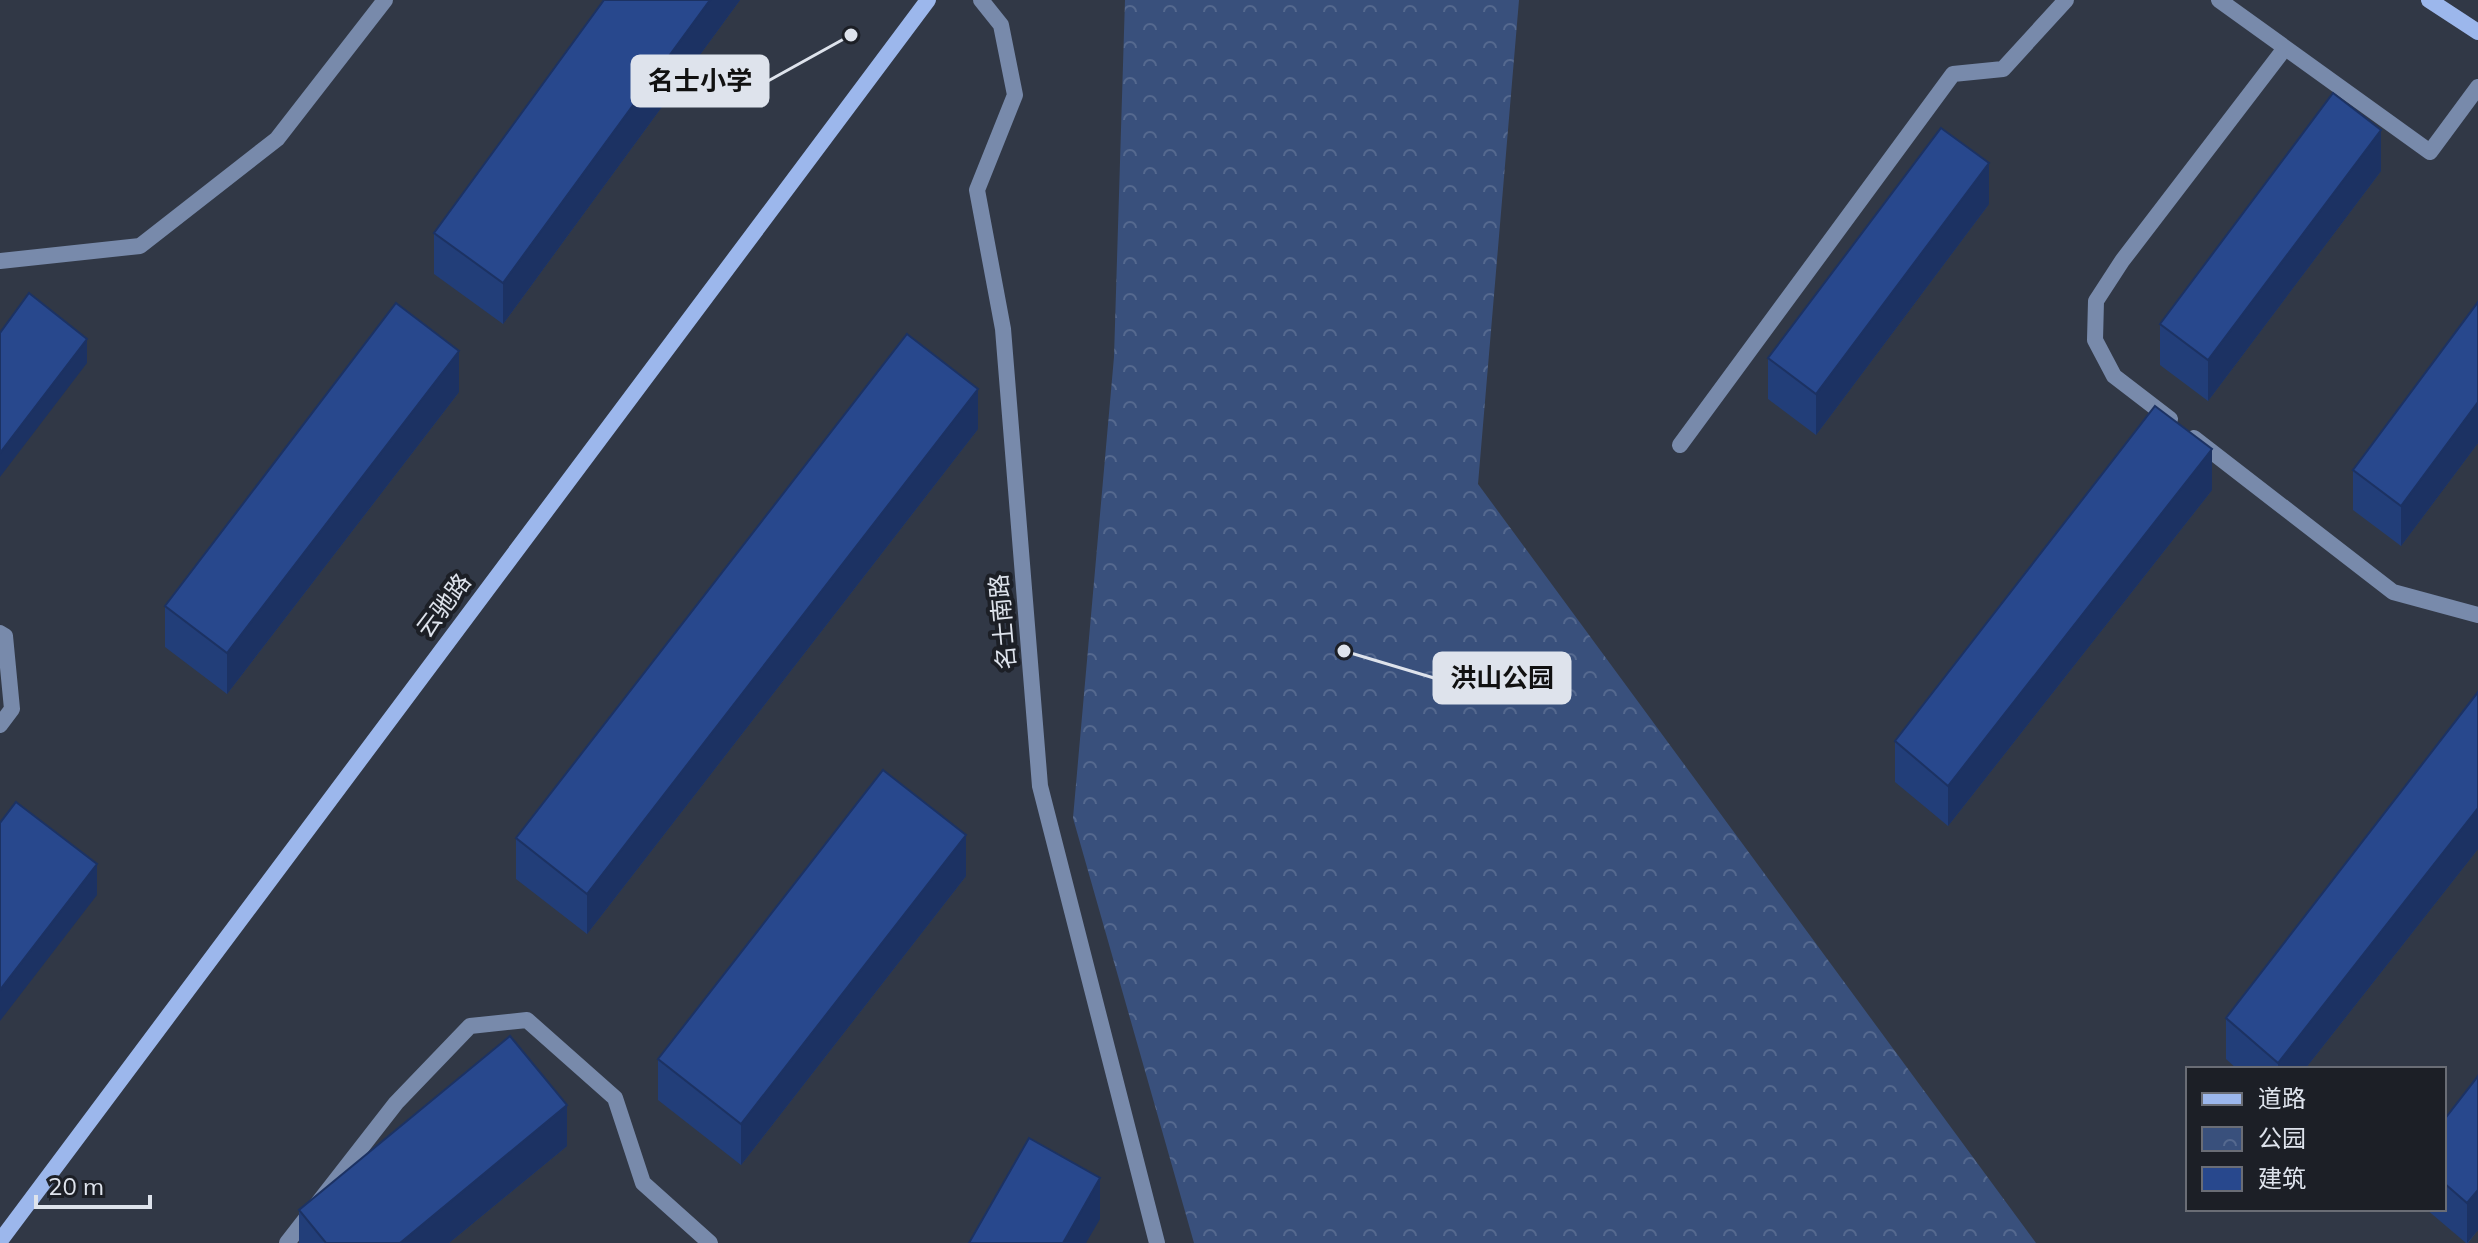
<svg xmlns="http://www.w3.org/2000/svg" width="2478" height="1243" font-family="Mulish,'Noto Sans SC',sans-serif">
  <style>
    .park { fill: url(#park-crowns) }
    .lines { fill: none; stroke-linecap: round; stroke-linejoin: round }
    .lane { stroke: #788aab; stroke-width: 16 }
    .street { stroke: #788aab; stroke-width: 16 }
    .secondary { stroke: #9cb7ec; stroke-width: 16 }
    .wall { fill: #223e79 }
    .shaded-wall { fill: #1c3263 }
    .building { fill: #28488d; stroke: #1c3263; stroke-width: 2 }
    .labels { text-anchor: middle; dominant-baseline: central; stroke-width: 8; stroke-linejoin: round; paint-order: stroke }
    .street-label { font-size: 24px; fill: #dee3ec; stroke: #1c1f26 }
    .leader { fill: none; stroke: #dee3ec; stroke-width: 3 }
    .callout-dot { fill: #dee3ec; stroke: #1c1f26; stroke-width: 3 }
    .callout { fill: #dee3ec; stroke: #dee3ec; stroke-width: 3 }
    .callout-label { font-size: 26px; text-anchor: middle; font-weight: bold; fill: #111 }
  </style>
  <defs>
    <pattern id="park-crowns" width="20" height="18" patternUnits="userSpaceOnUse" patternTransform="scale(2)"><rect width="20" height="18" fill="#39507c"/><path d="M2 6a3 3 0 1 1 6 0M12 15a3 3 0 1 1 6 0" fill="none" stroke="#55698f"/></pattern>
  </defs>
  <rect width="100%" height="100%" fill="#313846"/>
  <path class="park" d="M1125,0h394l-41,484 558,759h-842l-121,-425 41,-461z"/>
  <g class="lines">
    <path class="lane" d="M0,261l140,-15 137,-107 108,-139
      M0,633l5,3 7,73 -12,16"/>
    <path class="street" d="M981,0l20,25 14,70 -38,95 26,139 37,457 117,457
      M2219,0l211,152 48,-65
      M2170,419l-56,-43 -19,-36 1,-39 26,-40 163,-213
      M2194,438l199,154 85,23
      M1680,445l273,-371 50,-5 63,-69
      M287,1243l109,-140 74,-77 57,-6 88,78 28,85 67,60"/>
    <path class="secondary" d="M2429,0l49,32
      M0,1241l928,-1241"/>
  </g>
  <path class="wall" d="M604,0h136l-237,324 -69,-50v-41z
    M2381,171l-173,230 -48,-36v-41z
    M1989,204l-173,231 -48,-36v-41z
    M2478,302v141l-77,103 -48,-36v-40z
    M459,392l-232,302 -62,-47v-41z
    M978,429l-391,505 -71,-55v-41z
    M2212,490l-264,336 -53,-44v-41z
    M2478,849l-173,220h-68l-11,-10v-41z
    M966,876l-225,289 -83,-65v-41z
    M2478,1076v154l-10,13h-2l-40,-34h18v-89z
    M567,1146l-118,97h-150v-33z"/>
  <path class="shaded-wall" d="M710,0h30l-237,324v-41z
    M2381,130v41l-173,230v-41z
    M1989,163v41l-173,231v-41z
    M87,339v24l-87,114v-24z
    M459,351v41l-232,302v-41z
    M978,389v40l-391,505v-40z
    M2478,402v41l-77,103v-40z
    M2212,449v41l-264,336v-40z
    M2478,808v41l-173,220h-27v-6z
    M966,835v41l-225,289v-41z
    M97,864v31l-97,126v-31z
    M567,1105v41l-118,97h-49z
    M1100,1178v41l-14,24h-23z
    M2478,1190v40l-11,13v-40z"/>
  <path class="building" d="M604,0h106l-207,283 -69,-50z
    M2333,93l48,37 -173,230 -48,-36z
    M1941,128l48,35 -173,231 -48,-36z
    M29,293l58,46 -87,114v-120z
    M2478,302v100l-77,104 -48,-36z
    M396,303l63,48 -232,302 -62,-47z
    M907,334l71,55 -391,505 -71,-56z
    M2155,406l57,43 -264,337 -53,-45z
    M2478,692v116l-200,255 -52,-45z
    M883,770l83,65 -225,289 -83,-65z
    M16,802l81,62 -97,126v-167z
    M510,1036l57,69 -167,138h-74l-27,-33z
    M2478,1076v114l-11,13 -23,-20v-63z
    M1029,1138l71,40 -37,65h-94z"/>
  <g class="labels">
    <g class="street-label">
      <text transform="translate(443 605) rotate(-53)">云驰路</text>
      <text transform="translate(1002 622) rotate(-95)">名士南路</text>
    </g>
  </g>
  <path class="leader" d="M851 35L768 81M1344 651L1434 678"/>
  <g class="callout-dot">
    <circle cx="851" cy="35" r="8"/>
    <circle cx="1344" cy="651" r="8"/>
  </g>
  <g class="callout">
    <rect x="632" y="56" width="136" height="50" rx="8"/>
    <rect x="1434" y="653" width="136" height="50" rx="8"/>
  </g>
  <g class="callout-label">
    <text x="700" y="90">名士小学</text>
    <text x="1502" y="687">洪山公园</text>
  </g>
  <rect x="2186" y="1067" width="260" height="144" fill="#1c1f26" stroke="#6a6d75" stroke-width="2"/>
  <rect x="2202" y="1093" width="40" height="12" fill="#9cb7ec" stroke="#6a6d75" stroke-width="2"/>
  <text x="2258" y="1107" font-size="24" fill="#dee3ec">道路</text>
  <rect x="2202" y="1127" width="40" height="24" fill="url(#park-crowns)" stroke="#6a6d75" stroke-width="2"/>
  <text x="2258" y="1147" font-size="24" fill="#dee3ec">公园</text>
  <rect x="2202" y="1167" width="40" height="24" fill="#28488d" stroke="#6a6d75" stroke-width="2"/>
  <text x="2258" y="1187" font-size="24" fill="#dee3ec">建筑</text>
  <path d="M36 1195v12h114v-12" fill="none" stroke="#dee3ec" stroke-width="4"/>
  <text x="48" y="1195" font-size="24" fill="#dee3ec" stroke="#1c1f26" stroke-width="6" paint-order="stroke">20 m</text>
</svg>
